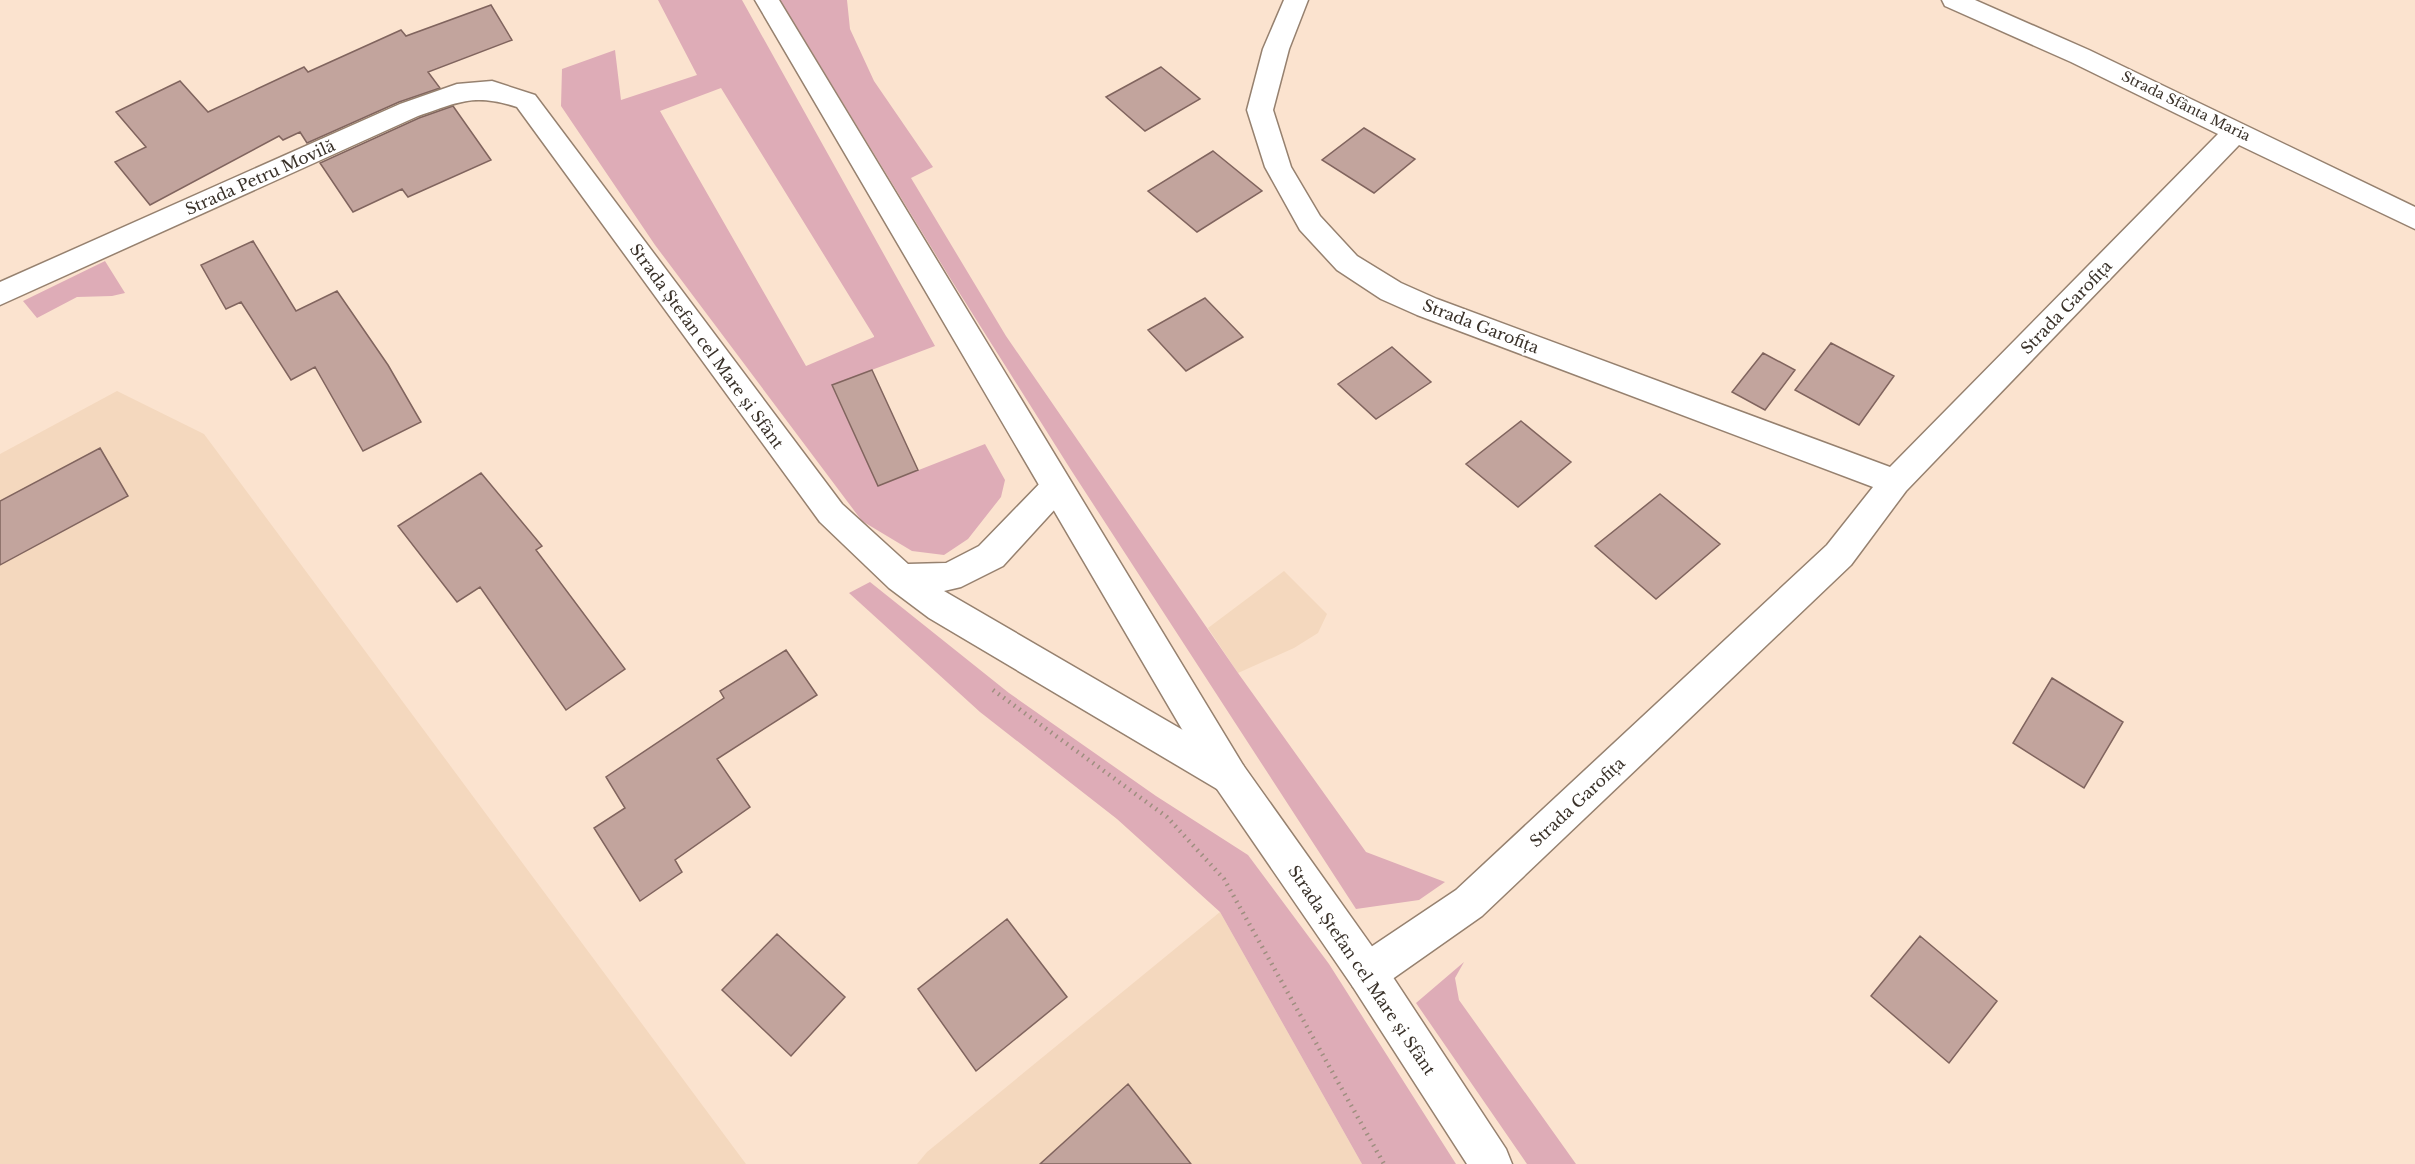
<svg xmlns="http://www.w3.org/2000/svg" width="2415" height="1164" font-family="'Libre Baskerville',serif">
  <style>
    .built { fill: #f4d8be }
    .green { fill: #deacb7; fill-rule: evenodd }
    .building { fill: #c2a49d; stroke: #80645e; stroke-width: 1.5 }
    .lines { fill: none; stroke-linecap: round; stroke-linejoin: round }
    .street-casing { stroke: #96816f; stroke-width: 3 }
    .secondary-casing { stroke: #96816f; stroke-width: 3 }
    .path { stroke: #9e8e7f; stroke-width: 4.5; stroke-dasharray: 1.5 5; stroke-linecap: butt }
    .street { fill: #fff; fill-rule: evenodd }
    .secondary { fill: #fff; fill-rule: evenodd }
    .labels { text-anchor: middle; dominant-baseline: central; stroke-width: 4.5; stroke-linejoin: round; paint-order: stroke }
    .far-street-label { font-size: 14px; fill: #393129; stroke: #fff }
    .street-label { font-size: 16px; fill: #393129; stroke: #fff }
  </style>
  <rect width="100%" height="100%" fill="#fbe3cf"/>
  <path class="built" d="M117,391l87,43 542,730h-746v-710z
    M1284,571l43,43 -9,19 -24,15 -56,25 -30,-45z
    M1220,912l142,252h-445l10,-12z"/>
  <path class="green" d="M658,0h84l193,346 -103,39 46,101 107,-42 20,36 -4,17 -33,42 -24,16 -32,-4 -50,-30 -207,-276 -94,-139 1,-37 53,-19 6,50 76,-25zM721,88l153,248v1l-68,29 -146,-255z
    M780,0h67l3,29 24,52 59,86 -22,11 95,158 232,337 128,179 79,30 -26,18 -63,9 -285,-439 -121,-192z
    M105,261l20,32 -13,3 -35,1 -40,21 -14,-17z
    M870,582l139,111 147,103 92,59 81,109 127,200h-94l-142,-252 -103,-93 -137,-107 -131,-119z
    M1464,962l-9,16 4,22 117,164h-49l-111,-161z"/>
  <path class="building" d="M491,5l21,35 -84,32 12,16 -41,14 -92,41 -7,-11 -17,8 -4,-4 -129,69 -35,-43 31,-15 -30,-35 64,-31 28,31 96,-45 4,5 93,-42 5,6z
    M1161,67l39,32 -55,32 -39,-34z
    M453,106l38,54 -83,37 -6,-8 -49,23 -33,-49 99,-45z
    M1364,128l51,31 -41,34 -52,-33z
    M1213,151l49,40 -65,41 -49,-41z
    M253,241l43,70 41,-20 51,74 33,57 -58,29 -48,-84 -24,13 -50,-78 -15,7 -25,-44z
    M1205,298l38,39 -57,34 -38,-41z
    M1831,343l63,33 -35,49 -64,-35z
    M1392,347l39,35 -55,37 -38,-35z
    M1763,353l32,17 -30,40 -33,-18z
    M872,370l46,100 -40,16 -46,-101z
    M1521,421l50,41 -53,45 -52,-43z
    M100,448l28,48 -128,69v-64z
    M481,473l61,73 -6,4 89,119 -59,41 -86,-123 -23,15 -59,-76z
    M1660,494l60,50 -64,55 -61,-53z
    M786,650l31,45 -100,64 33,48 -75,53 7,12 -42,29 -46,-73 31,-20 -19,-31 118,-79 -4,-7z
    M2052,678l71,44 -39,66 -71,-45z
    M1007,919l60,78 -91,74 -58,-82z
    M777,934l68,63 -54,59 -69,-66z
    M1920,936l77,65 -48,62 -78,-67z
    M1128,1084l63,80h-151z"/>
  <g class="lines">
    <g class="street-casing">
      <path id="street" d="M1284,0h24l-19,49 -16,61 18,57 29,49 37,40 44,27 36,16 453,168 328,-333 -147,-72 -126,-56 -3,-6h33l114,50 326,157v22l-176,-84 -333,346 -55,74 -369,351 -101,71 -14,5 -14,-5 -5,-14 5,-14 103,-69 371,-345 46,-58 -456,-172 -36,-16 -44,-29 -37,-40 -35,-63 -18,-57 16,-61z
        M492,81l43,14 307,409 66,60 38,-1 33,-17 66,-68 11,-4 11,4 5,9 -5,9 -64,70 -42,21 -17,4 299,174 5,12 -5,12 -13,5 -13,-5 -288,-171 -40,-30 -69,-66 -303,-415c-43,-14 -58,-5 -99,9l-418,189v-23l400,-178 57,-20z"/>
    </g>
    <g class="secondary-casing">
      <path id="secondary" d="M755,0h24l464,765 138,194 125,190 6,15h-45l-114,-177 -136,-198z"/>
    </g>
    <path class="path" d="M993,690l174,127 57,62 160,285"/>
    <use href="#street" class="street"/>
    <use href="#secondary" class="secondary"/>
  </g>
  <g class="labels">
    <g class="far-street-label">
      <text transform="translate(2186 106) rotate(26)">Strada Sfânta Maria</text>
    </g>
    <g class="street-label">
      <text transform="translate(260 177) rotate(-24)">Strada Petru Movilă</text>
      <text transform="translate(2066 307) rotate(-46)">Strada Garofița</text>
      <text transform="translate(1481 326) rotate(21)">Strada Garofița</text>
      <text transform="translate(707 346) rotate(54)">Strada Ștefan cel Mare și Sfânt</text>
      <text transform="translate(1577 802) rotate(-43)">Strada Garofița</text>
      <text transform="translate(1362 970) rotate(56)">Strada Ștefan cel Mare și Sfânt</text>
    </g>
  </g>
</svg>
